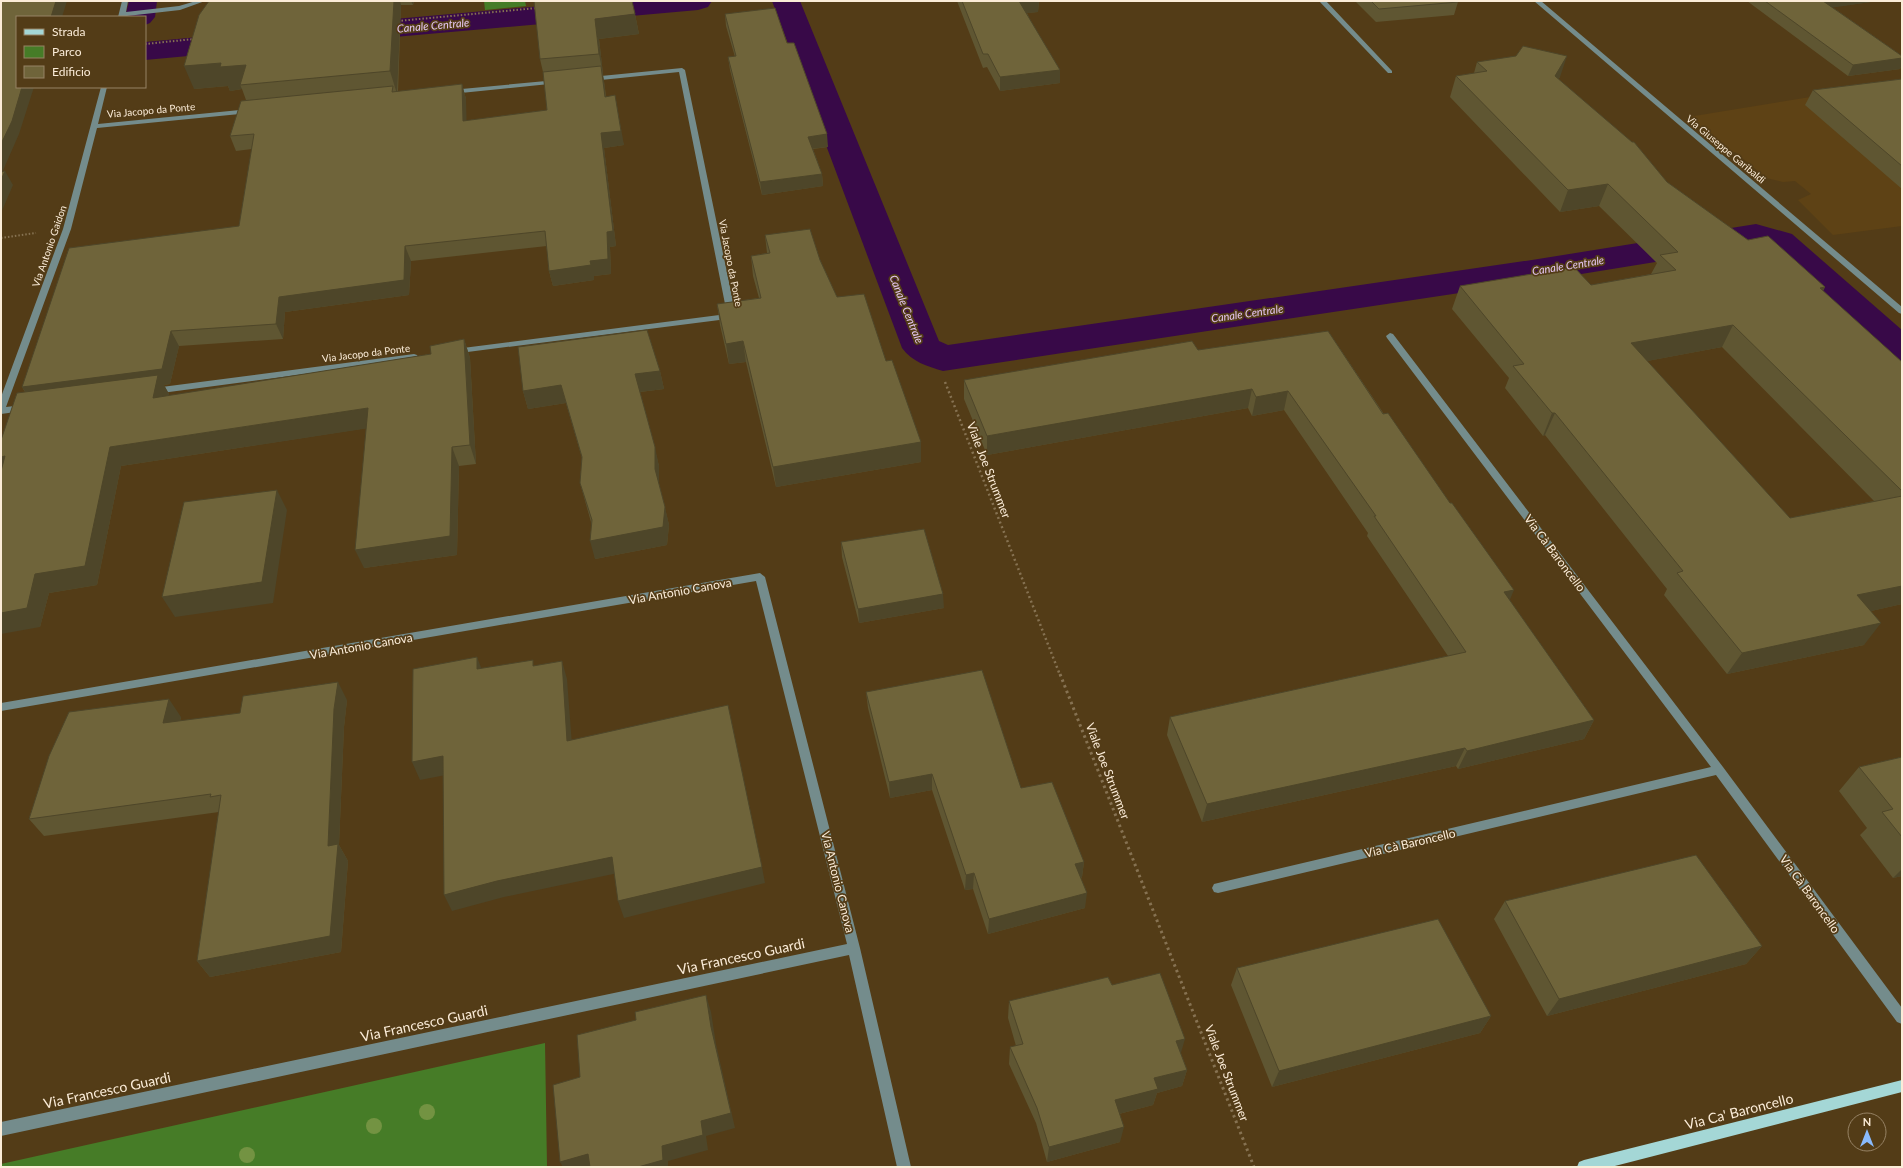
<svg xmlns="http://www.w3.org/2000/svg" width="1903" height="1168" font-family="Lato,sans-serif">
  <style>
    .built { fill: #5e4215 }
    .green { fill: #467c27 }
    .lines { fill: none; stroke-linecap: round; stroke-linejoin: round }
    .canal { fill: #380948; fill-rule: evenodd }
    .path-far2 { stroke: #867252; stroke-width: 2; stroke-dasharray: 1.5 2; stroke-linecap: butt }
    .path-far1 { stroke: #867252; stroke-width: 2.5; stroke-dasharray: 2 3; stroke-linecap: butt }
    .path { stroke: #867252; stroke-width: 3; stroke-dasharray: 2.5 3.5; stroke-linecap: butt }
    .minor { fill: #748c8c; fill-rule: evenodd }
    .major { fill: #a4d7d6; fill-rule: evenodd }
    .tree { fill: #739342 }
    .wall { fill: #5f5632; fill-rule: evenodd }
    .shaded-wall { fill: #4e4629 }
    .building { fill: #6f643a; stroke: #4e4629 }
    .labels { text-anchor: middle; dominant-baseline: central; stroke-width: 3.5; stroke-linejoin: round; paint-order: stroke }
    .far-street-label { font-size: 10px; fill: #fbecd8; stroke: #533c17 }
    .far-water-label { font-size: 11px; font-style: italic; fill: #e5c6f2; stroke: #533c17 }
    .street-label { font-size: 12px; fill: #fbecd8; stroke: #533c17 }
    .near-street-label { font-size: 14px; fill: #fbecd8; stroke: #533c17 }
  </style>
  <rect width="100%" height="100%" fill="#533c17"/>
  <path class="built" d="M1902,82v144l-69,9 -35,-35 13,-6 -16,-13 -12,1 -17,-4 -31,-26h-5l-42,-35z"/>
  <path class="green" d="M484,1h41l1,5 -41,4z
    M545,1043l2,124h-546v-3z"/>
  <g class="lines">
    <path class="canal" d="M129,1h28l-2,16 -5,6 -5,2v-8h-20z
      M599,1h113l-4,6 -10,3 -360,32 -11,-3 -4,-6 4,-6 11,-3z
      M772,1h28l139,340 9,4 584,-85 224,-36 36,10 110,96v33l-14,-3 -122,-110 -12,-4 -222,36 -589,89c-16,-5 -31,-9 -41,-23z
      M253,32l11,3 4,6 -4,6 -11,3 -108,10v-18z"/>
    <path class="path-far2" d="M398,21l139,-13
      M145,44l49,-5
      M1,238l35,-5"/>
    <path class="path-far1" d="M945,382l115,293"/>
    <path class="path" d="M1060,674l194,493"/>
    <path class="minor" d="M122,1h6l-2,11 53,-6 17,-5h9l-25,9 -62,7z
      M1319,1h7l66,70v2h-4z
      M1534,1h7l361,306v7l-3,-1z
      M682,68l3,2 51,246 -1,2 -283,36v-4l3,-1 272,-35 -48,-242 -88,9 -3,-2 3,-2z
      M557,80l2,1v2l-108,11 -3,-2 3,-2z
      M101,87h6l-9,37 152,-15 3,2 -3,2 -153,15 -26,101 -65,178 17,-2 4,3 -4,3 -22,3v-17l62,-168z
      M1390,333l3,1 330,433 179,241v16l-5,-2 -181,-247 -498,118 -4,-1 -2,-4 2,-4 4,-1 493,-116 -324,-429 -1,-2z
      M414,354l3,1 1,2 -1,2 -263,35 -4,-3 4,-3z
      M760,573l5,4 95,371 51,219h-14l-48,-212 -848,181v-14l846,-178 -91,-363 -755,130v-8z"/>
    <path class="major" d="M1902,1080v12l-291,75h-34l2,-5 5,-2z"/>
  </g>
  <g class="tree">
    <circle cx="427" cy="1112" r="8"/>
    <circle cx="374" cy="1126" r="8"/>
    <circle cx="247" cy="1155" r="8"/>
  </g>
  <path class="wall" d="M209,1h205l-1,4h-12l-3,87 64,-8 4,15v22l81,-11 -4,-38 -3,-13 95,-45 4,20 -40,5 4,35 3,22 18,49 -20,3 12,98 -6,1 1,27 -17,2v4l-41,6 -4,-15 -2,-25 -136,15 -2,34 -124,17 -2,27 -104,7 -9,38 -6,1 5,9 -1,2 263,-42 33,-15 6,19 6,106 -17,2 -2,89 -93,13 3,-140 -246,38 -24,119 -48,8 -9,34 -38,-160 -1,-1v-26l24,-48 -3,-5 217,-161 13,-77 -16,2 -6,-15 16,-36 -4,-11 -12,2 -2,-5 -34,3z
    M957,1h82l-1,11 -11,1 33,70 -60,8 -13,-24 -4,1z
    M1355,1h102l1,1 -4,13 -78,7z
    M1747,1h125l-1,1 -39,5 70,49v8l-2,5 -52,7z
    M725,14l62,29 41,104 -15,2 9,25 1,12 -61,9 -32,-125 -2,-13h7l-9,-31z
    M1477,62l83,15 -2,2 109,103 81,58 77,47 -2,4 79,71v242l-31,7 -7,34 -137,29 -63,-79 3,-6 -122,-154 -2,1 -38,-48 4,-10 -57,-69 8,-23 131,-1 60,-11 6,-11 -58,-57 -39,6 -110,-115 6,-21 18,-3zM1722,347l152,154 -84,17 -143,-157z
    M1902,79v110l-97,-84 8,-15z
    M765,235l55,25 17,37 49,64 35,101 -145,25 -30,-125 -17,2 -9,-39 -3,-21 42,-6 -6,-22 -2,-20 16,-3z
    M1328,331l182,270 84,119 -10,19 -126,30 -2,-3 -254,56 -35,-87 3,-18 278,-61 -81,-120 1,-3 -84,-123 -32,6 -4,-8 -261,47 -23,-56v-19l234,-30z
    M660,371l4,18 -24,3 19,74v18l10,41 -2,20 -72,14 -4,-37 -11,-39 2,-25 -16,-55 -38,6 -5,-18z
    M841,542l103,66 -85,15 -17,-66z
    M866,692l155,96 63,74 -2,15 -1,1 4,30 -97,26 -15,-45 -8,1 -33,-100 -42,8 -22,-90z
    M347,700l-3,27 -5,118 9,16 -7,91 -131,25 -13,-16 22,-149 -175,24 -15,-17 152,-102 -1,4z
    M1902,757v119l-9,2 -33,-43 7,-7 -28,-37 20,-24z
    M1505,901l257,45 -16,18 -199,52 -53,-97z
    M1237,968l254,48 -11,17 -208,54 -41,-102z
    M1112,985l69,69 6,16 -5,16 -25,7 -4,12 -34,9 1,28 -73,20 -11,-39 -27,-59 1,-17 6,-1 -8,-28 1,-17z"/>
  <path class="shaded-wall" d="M56,1h11l-5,16h-11z
    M394,1h6l1,4 -4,89 -7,-23z
    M411,1h3l-1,4z
    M1019,1h20l-1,11 -19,2z
    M1820,1h52l-1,1 -55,8z
    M635,14l4,20 -40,5 4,35 -4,-20 -4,-35z
    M1567,56l-7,21 -12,20 7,-21z
    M1902,58v6l-2,5 -52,7 5,-11z
    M221,63l25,2 -6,20 2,4 -12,2 -2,-5 -34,3 -10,-23z
    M601,66l3,15 3,30 -2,-14z
    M1060,70v13l-60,8v-14z
    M462,84l4,15 1,37 -4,-15z
    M22,87h12l-15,47 -18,41v-31z
    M615,95l9,50 -20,3 12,98 -6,1 1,27 -17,2v4l-41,6 -4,-15 41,-10 11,-128z
    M827,134l1,13 -19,2 -1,-12z
    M5,171l8,14 -12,28v-33z
    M822,174l1,12 -61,9 -2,-13z
    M1608,184l-9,22 -39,6 8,-22z
    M405,246l6,15 -2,34 -124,17 -2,27 -7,-15 3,-27z
    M1825,287l-13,22 8,-21z
    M1733,325l-11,22 -101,19 10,-23z
    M171,331l8,15 -9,38 -6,1 5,9 -5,23 -132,-15 -10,-15z
    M464,339l6,19 6,106 -6,-19z
    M743,341l3,21 -17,2 -3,-20z
    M660,371l4,18 -25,3 -4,-18z
    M561,385l5,18 -38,6 -5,-18z
    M1252,389l-4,19 -261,47v-19z
    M1288,391l-4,19 -32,6 4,-19z
    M368,408l8,19 -255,39 -24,119 -48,8 -9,34 -39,7v-21l109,-166z
    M1552,413h3l-10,22 -2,1z
    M921,442v20l-145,25 -3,-20z
    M452,447l7,19 -2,89 -93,13 -9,-18z
    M655,447l4,19v21l-4,-18z
    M5,456l3,20 -7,-10v-9z
    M277,490l10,20 -14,93 -98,14 -13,-20z
    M665,507l4,18 -2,20 -72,14 -5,-18z
    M1902,586v18l-61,14 16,-23z
    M1514,590l-8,19 -2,-17z
    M943,594l1,14 -85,15 -1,-14z
    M1881,623l-17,22 -137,29 15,-21z
    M477,657l7,18 -7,-6z
    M562,661l5,18 6,79 -6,-17z
    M338,682l9,18 -3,27 -5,118 9,16 -7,91 -131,25 -13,-16 131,-115 6,-137z
    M169,699l12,18 -6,24 -12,-18z
    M1594,720l-10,19 -126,30 9,-18z
    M1465,748l-9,18 -254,56 5,-18z
    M443,756l8,18 -31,6 -8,-18z
    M932,774v16l-42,8 -1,-16z
    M612,857l6,16 -114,24 -52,14 -8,-16 53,-14z
    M1084,862l-2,15 -9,2 2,-15z
    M762,867l3,16 -141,35 -6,-17z
    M1902,869v7l-9,2z
    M974,873l-1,16 -8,1 1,-15z
    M1087,893l-2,15 -97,26 1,-15z
    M1762,946l-16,18 -199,52 12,-17z
    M706,995l5,17 5,32 19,84 -29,8 2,14 -40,11v6h-30l24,-21 39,-25 10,-94z
    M1491,1016l-11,17 -208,54 7,-16z
    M1185,1039l-5,17 -4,-15z
    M1187,1070l-5,16 -25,7 -4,12 -42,11 4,-16 39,-22z
    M1124,1127l-4,15 -73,20 2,-15z
    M588,1154l7,13h-32l-3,-5z"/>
  <path class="building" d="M1,1h55l-5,16h-34v70h5l-10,34 -11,23z
    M209,1h185l-4,70 -150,14 6,-20 -26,2 1,-4 -37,3 15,-51z
    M534,1h98l3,13 -40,5 4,35 -59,5z
    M962,1h57l41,69 -60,7 -12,-23h-5z
    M1371,1h86l1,1 -79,7z
    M1765,1h58l79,55v2l-49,7z
    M775,8l12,35h7l33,91 -19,3 14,37 -62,8 -32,-125 8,-1 -11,-42z
    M1523,46l44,10 -12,20 77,66h2l33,40 81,58 20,-4 57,51 -5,1 82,74v129l-169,-166 -102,18 159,175 112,-22v90l-45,9 24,28 -139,30 -65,-80 6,-2 -128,-158h-3l-39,-47 11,-2 -64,-78 114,-19 17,18 85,-15 -16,-15 18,-3 -70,-68 -40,6 -112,-114 31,-5 -10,-9 39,-6z
    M601,66l4,31 10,-2 6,36 -20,2 12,98 -6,1 1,27 -18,2 1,4 -42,6 -4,-40 -140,15 -1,34 -125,17 -3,27 -105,7 -9,38 -140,18 47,-139 170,-22 15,-92 -24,2 11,-35 152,-15 -1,6 70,-8 1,37 84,-11 -4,-38z
    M1902,79v87l-89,-76z
    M5,171l-4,9v-8z
    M810,229l10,31 17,37 27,-3 22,67 6,-1 29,82 -148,25 -30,-126 -17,3 -9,-40 44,-6 -10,-42 19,-3 -5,-18z
    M647,330l13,41 -25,3 20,73v22l10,38 -2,20 -73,14 2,-21 -12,-37 2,-26 -21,-72 -38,6 -5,-44z
    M1328,331l55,83 5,-1 62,90h2l62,87 -10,2 90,128 -127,31 -2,-3 -258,56 -37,-87 296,-65 -92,-136h2l-88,-125 -32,6 -4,-8 -265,47 -23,-56 228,-39 6,9z
    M464,339l6,106 -18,2 -2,89 -95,14 13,-142 -258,39 -25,119 -50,8 -8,34 -26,5v-142l4,-15 -4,1v-17l16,-47 141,-18 -5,23 278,-44 -1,-8z
    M277,490l-15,92 -100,15 22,-95z
    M924,529l19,65 -85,15 -17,-67z
    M477,657v12l56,-9v6l29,-5 5,80 161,-36 34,162 -144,34 -6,-44 -115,24 -53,14 -1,-139 -31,6 1,-93z
    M982,670l39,118 31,-6 32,80 -9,2 12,29 -98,26 -15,-46 -8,2 -34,-101 -43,8 -23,-90z
    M338,682l-4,27 -6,137 10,-2 -8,92 -133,25 24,-166 -11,2 1,-3 -182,25 20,-63 20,-44 100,-13 -6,24 77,-10 3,-17z
    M1902,757v80l-20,-25 11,-3 -34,-42z
    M1696,855l66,91 -203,53 -54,-98z
    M1438,919l53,97 -212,55 -42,-103z
    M1160,973l25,66 -9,2 11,29 -33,8 4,11 -43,11 9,27 -75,20 -12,-39 -27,-61 13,-3 -14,-43 99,-24 4,8z
    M706,995l5,32 20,86 -30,8 2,14 -41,11 1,14 -25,7h-48l-2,-13 -28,8 -7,-77 27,-8 -3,-42 59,-15 -1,-8z"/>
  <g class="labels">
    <g class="far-street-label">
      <text transform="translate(151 110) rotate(-5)">Via Jacopo da Ponte</text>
      <text transform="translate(1726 149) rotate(40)">Via Giuseppe Garibaldi</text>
      <text transform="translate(49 246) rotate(-71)">Via Antonio Gaidon</text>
      <text transform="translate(731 263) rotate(79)">Via Jacopo da Ponte</text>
      <text transform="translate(366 353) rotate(-7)">Via Jacopo da Ponte</text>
    </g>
    <g class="far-water-label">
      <text transform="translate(433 25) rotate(-5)">Canale Centrale</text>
      <text transform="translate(1568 265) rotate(-9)">Canale Centrale</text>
      <text transform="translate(907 309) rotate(68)">Canale Centrale</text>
      <text transform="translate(1247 313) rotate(-8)">Canale Centrale</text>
    </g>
    <g class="street-label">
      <text transform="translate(989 470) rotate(69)">Viale Joe Strummer</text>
      <text transform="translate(1555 553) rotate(53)">Via Cà Baroncello</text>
      <text transform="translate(680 591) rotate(-10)">Via Antonio Canova</text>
      <text transform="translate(361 646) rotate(-10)">Via Antonio Canova</text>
      <text transform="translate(1108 771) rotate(69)">Viale Joe Strummer</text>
      <text transform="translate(1410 843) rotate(-13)">Via Cà Baroncello</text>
      <text transform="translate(838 882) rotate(76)">Via Antonio Canova</text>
      <text transform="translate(1810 894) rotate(54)">Via Cà Baroncello</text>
      <text transform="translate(1227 1073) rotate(69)">Viale Joe Strummer</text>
    </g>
    <g class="near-street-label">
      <text transform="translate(741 956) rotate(-12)">Via Francesco Guardi</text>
      <text transform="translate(424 1023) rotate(-12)">Via Francesco Guardi</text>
      <text transform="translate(107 1090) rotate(-12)">Via Francesco Guardi</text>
      <text transform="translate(1739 1111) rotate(-14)">Via Ca' Baroncello</text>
    </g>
  </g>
  <rect width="1903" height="1168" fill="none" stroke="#fbecd8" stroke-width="4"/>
  <rect x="16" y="16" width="130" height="72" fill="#533c17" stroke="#968264"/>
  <rect x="24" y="29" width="20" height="6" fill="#a4d7d6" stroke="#968264"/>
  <text x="52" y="36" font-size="12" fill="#fbecd8">Strada</text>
  <rect x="24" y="46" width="20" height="12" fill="#467c27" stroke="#968264"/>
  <text x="52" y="56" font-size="12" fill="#fbecd8">Parco</text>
  <rect x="24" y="66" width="20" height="12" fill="#6f643a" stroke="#968264"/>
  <text x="52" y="76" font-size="12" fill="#fbecd8">Edificio</text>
  <g transform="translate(1867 1132)"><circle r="19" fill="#533c17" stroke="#968264"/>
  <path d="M0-3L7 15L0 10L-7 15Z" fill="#89bafc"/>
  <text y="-6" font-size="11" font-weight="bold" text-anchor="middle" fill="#fbecd8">N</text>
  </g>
</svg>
